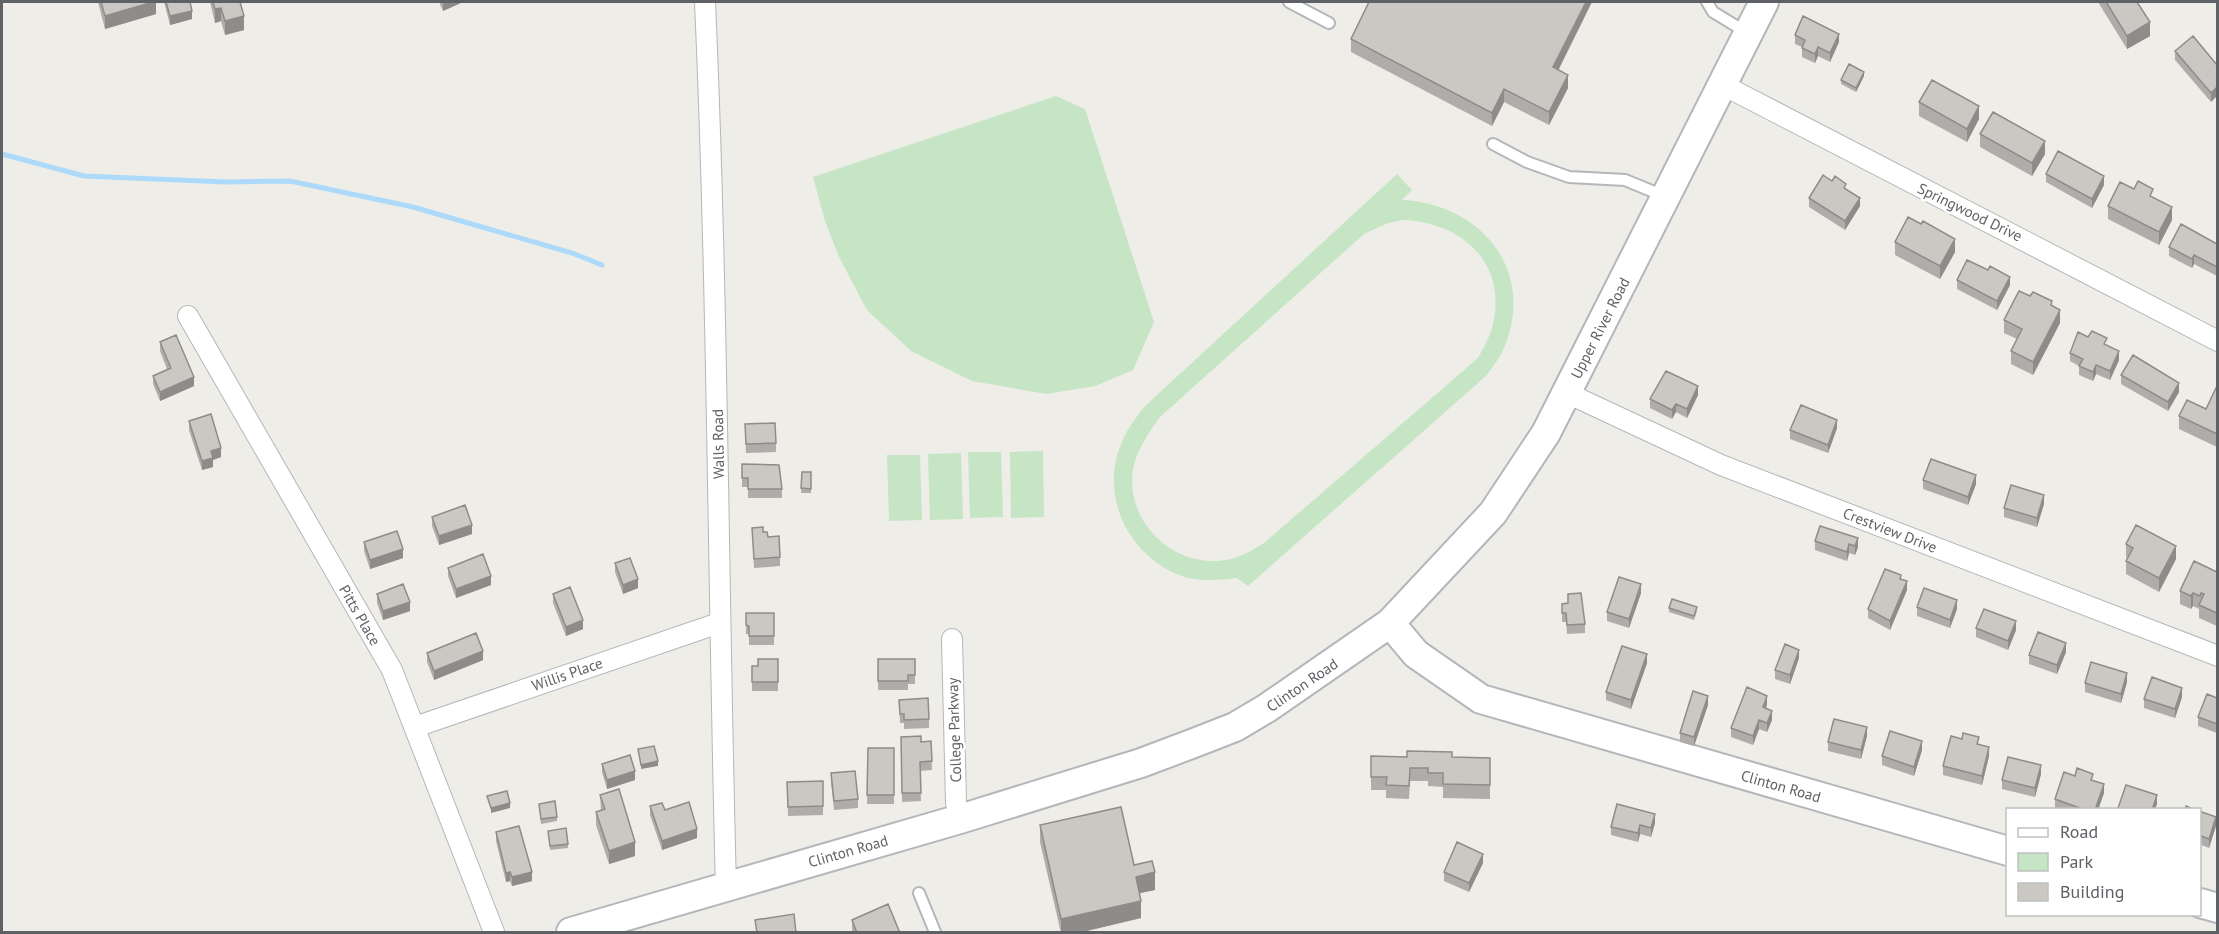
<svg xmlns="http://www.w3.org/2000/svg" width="2219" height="934" font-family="'PT Sans',sans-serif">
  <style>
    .green { fill: #c6e5c5; fill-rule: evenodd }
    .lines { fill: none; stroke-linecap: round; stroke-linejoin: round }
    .stream { stroke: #addafa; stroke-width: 5 }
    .lane-casing { stroke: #b4b7ba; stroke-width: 14 }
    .street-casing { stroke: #b4b7ba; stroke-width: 22 }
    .secondary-casing { stroke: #b3b6ba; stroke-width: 32 }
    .lane { stroke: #fff; stroke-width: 10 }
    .street { stroke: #fff; stroke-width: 20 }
    .secondary { stroke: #fff; stroke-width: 28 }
    .wall { fill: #afaca9 }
    .shaded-wall { fill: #8e8c89 }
    .building { fill: #cbc8c4; stroke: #8e8c89; stroke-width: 1.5 }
    .labels { text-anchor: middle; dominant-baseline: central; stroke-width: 5; stroke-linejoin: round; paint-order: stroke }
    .street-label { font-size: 15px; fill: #5e6266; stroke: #fff }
  </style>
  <rect width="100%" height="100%" fill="#efede7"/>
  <path class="green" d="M1056,96l29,13 69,213 -21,48 -38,16 -49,8 -74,-13 -61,-30 -44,-41 -28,-53 -14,-36 -12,-44z
    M1397,174l15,16 -10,10c72,3 130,62 106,137 -4,15 -13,27 -22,39l-238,210 -11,-8c-19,2 -37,4 -55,-2 -53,-19 -84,-81 -60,-134 5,-13 14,-24 22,-35zM1403,220c55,2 102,39 91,99 -2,14 -9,26 -16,39l-214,185c-10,6 -21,13 -33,16 -50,12 -100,-29 -99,-80 1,-24 15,-44 28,-62l204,-183 24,-11z
    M1043,451l1,66 -33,1 -1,-66z
    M968,452h33l2,65 -33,1z
    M961,453l2,66 -33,1 -2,-66z
    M887,455h33l2,65 -33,1z"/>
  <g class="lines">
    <path class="stream" d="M2,154l82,22 142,6 64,-1 123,26 159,46 30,12"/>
    <g class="lane-casing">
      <path id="lane" d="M1289,2l40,21
        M1707,2l6,10 33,20
        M1493,144l34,18 42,15 56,3 39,16
        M919,893l16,39"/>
    </g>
    <g class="street-casing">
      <path id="street" d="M705,2c13,294 13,589 21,885
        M1723,85l495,256
        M188,316l204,354 102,262
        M1567,393l154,72 497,191
        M952,639l4,164 4,16
        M415,727l304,-104"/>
    </g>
    <g class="secondary-casing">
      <path id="secondary" d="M1390,623l26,31 65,45 527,152
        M2200,903l18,5
        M571,932l389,-113 181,-56 53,-20 41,-16 32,-19 123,-85 103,-110 53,-80 218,-431"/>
    </g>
    <use href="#lane" class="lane"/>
    <use href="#street" class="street"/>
    <use href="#secondary" class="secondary"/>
  </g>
  <path class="wall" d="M98,2h58v12l-51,15z
    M164,2h26l2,17 -22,6z
    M210,2h30l4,28 -19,5 -4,-14 -6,2z
    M439,2h24l-20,9z
    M2098,2h39l13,34 -23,13z
    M1795,35l44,7 -9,20 -12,-6 -3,7 -13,-6v-10l-7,-3z
    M1351,39l208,31 9,18 -19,37 -45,-23 -12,24 -141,-74z
    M2175,51l42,14 -6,37 -36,-42z
    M1864,76l-8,16 -15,-8v-4z
    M1919,102l60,17 -12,23 -48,-26z
    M1980,134l65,20 -13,22 -52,-29z
    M2046,174l58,11 -12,23 -46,-26z
    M1846,189l14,17 -15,24 -36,-23v-9z
    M2134,189l19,8 19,23 -13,25 -51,-26v-13z
    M1921,224l34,28 -15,27 -45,-24v-13z
    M2217,244v32l-23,-12 -2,4 -23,-12v-9z
    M1988,270l22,15 -13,25 -40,-21v-9z
    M2052,305l8,18 -27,52 -22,-11v-13l6,-12 -13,-6v-13z
    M2088,337l19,9 12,14 -9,20 -14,-6 -3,7 -14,-6v-9l-9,-5v-8z
    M160,342l34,44 -34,15 -7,-17v-8l14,-7 -7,-18z
    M2121,375l58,17 -11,19 -47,-27z
    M2217,389v58l-38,-18v-13l27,-7z
    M1698,395l-11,23 -11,-6 -4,7 -22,-11v-9z
    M189,421l32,36 -8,3v7l-11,3 -13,-40z
    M1837,428l-9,25 -38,-14v-9z
    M745,433l31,10v9l-30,1z
    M742,464l40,25v9h-34v-11h-6z
    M802,472h9v21h-10z
    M1923,480l53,4 -8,21 -45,-16z
    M2044,504l-7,23 -33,-10v-9z
    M432,517l40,17 -33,11 -7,-19z
    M752,528l11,4 5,5 12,20v9l-26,2z
    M1858,538v9l-3,8 -6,-2 -2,8 -32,-11v-9z
    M364,542l39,16 -33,11 -6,-18z
    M2126,544l50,15 -17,33 -33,-18v-13l2,-3 -2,-1z
    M615,563l23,25 -15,6 -8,-22z
    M448,568l43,17 -35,13 -8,-22z
    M2217,572v54l-18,-8v-9l-6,-3 -2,3 -11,-5v-13z
    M1901,579l6,11 -17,40 -22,-12v-9z
    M1641,593l-12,35 -22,-7v-9z
    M377,594l33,17 -27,9 -6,-17z
    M553,594l30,35 -17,7 -13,-33z
    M1568,594l17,30v9l-18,1 -1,-12h-4v-18l6,-1z
    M1917,607l40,2 -7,19 -33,-12z
    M1669,608l28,3 -3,9 -25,-8z
    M746,613h28v32h-25v-11h-3z
    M1976,628l40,2 -8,20 -32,-13z
    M2066,652l-9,22 -28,-10v-9z
    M427,653l56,7 -49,20 -7,-18z
    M1799,658l-9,26 -15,-5v-9z
    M778,659v32h-26v-25h6z
    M878,659h37v25h-7v6h-30z
    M1647,663l-16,46 -25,-9v-8z
    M2127,682l-6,21 -36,-11v-9z
    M2182,697l-7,21 -31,-10v-9z
    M2217,698v35l-19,-7v-9z
    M899,700l30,19v9l-25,1v-6h-4z
    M1767,704l-1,5 6,11 -5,12 -8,-3 -6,16 -22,-8v-9z
    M1708,705l-14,41 -14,-4v-9z
    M1867,736l-6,23 -33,-8v-9z
    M901,737l20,5 10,-1 1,29 -12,1 1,30 -19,1z
    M1979,744l10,12 -7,29 -39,-10v-9z
    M868,748h26v56h-27z
    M1922,750l-8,26 -32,-11v-9z
    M1371,756l119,2v41l-47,-1v-11l-15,-1v-5h-18l-1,18 -23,-1v-8h-15z
    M602,764l33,16 -28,9 -5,-17z
    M831,773l27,26v9l-24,2 -3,-28z
    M2041,774l-6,23 -33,-8v-9z
    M2075,776l18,5 11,12 -6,17h-38l-5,-2v-9z
    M823,781v34l-35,1 -1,-34z
    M600,795l35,61 -26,8 -13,-39v-13l5,-1z
    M539,804l18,13v4l-16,3z
    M650,806l15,4 32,28 -35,12 -12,-35z
    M2199,811l17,15 -7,22 -10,-4z
    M1655,823l-4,14 -11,-3 -2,8 -27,-7v-8z
    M1040,825l94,40 21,25 -16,3 2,25 -63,15h-17l-21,-91z
    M548,831l20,13v4l-18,2z
    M496,832l36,49 -20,5 -2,-5 -4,1 -10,-41z
    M1483,863l-14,29 -25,-11v-9z
    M852,920l48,13h-48z"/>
  <path class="shaded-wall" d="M153,2h3v12l-51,15v-13z
    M443,2h20l-20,9z
    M1586,2h6l-39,79v-14z
    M221,8v13l-6,2v-14z
    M192,11v8l-22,6v-9z
    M244,16v14l-19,5v-14z
    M2150,22v14l-23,13v-13z
    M1839,34v8l-9,20v-9z
    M1818,47v9l-3,7v-9z
    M1864,72v4l-8,16v-4z
    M1568,75v13l-19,37v-13z
    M2217,87v9l-6,6v-9z
    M1504,89v13l-12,24v-13z
    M1979,106v13l-12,23v-13z
    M2045,141v13l-13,22v-13z
    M2104,176v9l-12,23v-9z
    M1860,198v8l-15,24v-9z
    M2172,207v13l-13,25v-13z
    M1955,239v13l-15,27v-13z
    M2194,255v9l-2,4v-9z
    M2010,277v8l-13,25v-9z
    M2060,310v13l-27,52v-13z
    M2119,351v9l-9,20v-9z
    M2096,365v9l-3,7v-9z
    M194,377v9l-34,15v-9z
    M2179,383v9l-11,19v-9z
    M1698,386v9l-11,23v-9z
    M1676,404v8l-4,7v-9z
    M1837,420v8l-9,25v-8z
    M221,448v9l-8,3v7l-11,3v-9l9,-10z
    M1976,475v9l-8,21v-8z
    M2044,495v9l-7,23v-9z
    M472,525v9l-33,11v-9z
    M1858,538v9l-3,8v-9z
    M1849,544v9l-2,8v-9z
    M2176,546v13l-17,33v-14z
    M403,549v9l-33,11v-9z
    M491,576v9l-35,13v-9z
    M638,579v9l-15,6v-9z
    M1907,581v9l-17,40v-9z
    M1641,584v9l-12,35v-9z
    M2193,593v13l-2,3v-13z
    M1957,600v9l-7,19v-8z
    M410,602v9l-27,9v-9z
    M583,620v9l-17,7v-9z
    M2016,621v9l-8,20v-9z
    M2066,643v9l-9,22v-9z
    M1799,650v8l-9,26v-9z
    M483,651v9l-49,20v-9z
    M1647,654v9l-16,46v-9z
    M2127,673v9l-6,21v-9z
    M2182,688v9l-7,21v-9z
    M1708,696v9l-14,41v-9z
    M1767,696v8l-4,12v-9z
    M1772,711v9l-5,12v-9z
    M1759,720v9l-6,16v-9z
    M1867,727v9l-6,23v-9z
    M1922,741v9l-8,26v-9z
    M1989,747v9l-7,29v-9z
    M658,761v5l-17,3v-4z
    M2041,765v9l-6,23v-9z
    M635,771v9l-28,9v-9z
    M2104,784v9l-6,17h-3z
    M2157,795v9l-2,6h-3z
    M510,803v5l-19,5v-5z
    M1655,814v9l-4,14v-9z
    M2216,817v9l-7,22v-9z
    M1640,825v9l-2,8v-9z
    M697,829v9l-35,12v-9z
    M635,842v14l-26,8v-13z
    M1483,854v9l-14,29v-9z
    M510,872v9l-4,1v-9z
    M532,872v9l-20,5v-9z
    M1155,872v18l-19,4v-17z
    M1141,901v17l-63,15h-17v-14z"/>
  <path class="building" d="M101,2h52l-48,14z
    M166,2h24l2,9 -22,5z
    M213,2h27l4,14 -19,5 -4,-13 -6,1z
    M1369,2h217l-33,65 15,8 -19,37 -45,-23 -12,24 -141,-74z
    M2106,2h31l13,20 -23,14z
    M1803,16l36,18 -9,19 -12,-6 -3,7 -13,-6 3,-8 -10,-5z
    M2193,36l24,29v22l-6,6 -36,-42z
    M1849,64l15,8 -8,16 -15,-8z
    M1932,80l47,26 -12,23 -48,-27z
    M1993,112l52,29 -13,22 -52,-29z
    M2058,151l46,25 -12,23 -46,-25z
    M1823,175l9,6 3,-5 11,8 -2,4 16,10 -15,23 -36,-23z
    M2138,181l15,8 -3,7 22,11 -13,25 -51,-26 12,-24 14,7z
    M1908,217l13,7 2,-3 32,18 -15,27 -45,-24z
    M2181,224l36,20v23l-23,-12 -2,4 -23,-12z
    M1967,260l21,10 2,-4 20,11 -13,24 -40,-21z
    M2019,291l11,5 3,-4 19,9 -1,4 9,5 -27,52 -22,-11 11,-22 -18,-9z
    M2092,331l15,7 -3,6 15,7 -9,20 -14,-6 -3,7 -14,-6 4,-7 -13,-6 8,-21 10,5z
    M176,335l18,42 -34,15 -7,-16 18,-8 -11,-26z
    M2133,355l46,28 -11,19 -47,-27z
    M1666,371l32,15 -11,23 -11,-5 -4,6 -22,-11z
    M2216,388l1,1v45l-38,-18 8,-16 19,9z
    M1801,405l36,15 -9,25 -38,-15z
    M211,414l10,34 -10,3 2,7 -11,3 -13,-40z
    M775,423l1,20 -30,1 -1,-20z
    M1931,459l45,16 -8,22 -45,-17z
    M742,464l37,1 3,24h-34v-11h-6z
    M802,472h9v17l-10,-1z
    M2011,485l33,10 -7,23 -33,-10z
    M465,505l7,20 -33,11 -7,-19z
    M2136,525l40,21 -17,32 -33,-17 7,-13 -7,-4z
    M1820,526l38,12 -3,8 -6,-2 -2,8 -32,-11z
    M763,527v5h4l1,5 11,-1 1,21 -26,2 -2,-31z
    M397,531l6,18 -33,11 -6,-18z
    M483,554l8,22 -35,13 -8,-21z
    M630,558l8,21 -15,6 -8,-22z
    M2194,561l23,11v41l-18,-8 5,-11 -3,-1 -1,3 -7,-3 -2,3 -11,-5z
    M1885,569l16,6 -1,4 7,2 -17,40 -22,-12z
    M1619,577l22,7 -12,35 -22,-7z
    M403,584l7,18 -27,9 -6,-17z
    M570,587l13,33 -17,7 -13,-33z
    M1924,588l33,12 -7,20 -33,-13z
    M1581,593l4,31 -18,1 -1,-12h-4v-9l6,-1v-9z
    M1672,599l25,8 -3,9 -25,-8z
    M1984,609l32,12 -8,20 -32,-13z
    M746,613h28v23h-25v-10l-3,-1z
    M2038,632l28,11 -9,22 -28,-10z
    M476,633l7,18 -49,20 -7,-18z
    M1785,644l14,6 -9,25 -15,-5z
    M1622,646l25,8 -16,46 -25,-8z
    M758,659h20v23h-26v-16h6z
    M878,659h37v16h-7v6h-30z
    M2091,662l36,11 -6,21 -36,-11z
    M2152,677l30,11 -7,21 -31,-10z
    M1747,687l20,9 -4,11 9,4 -5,12 -8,-3 -6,16 -22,-8z
    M1693,691l15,5 -14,41 -14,-4z
    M2207,694l10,4v26l-19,-7z
    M928,698l1,21 -25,1v-6h-4l-1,-14z
    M1834,719l33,8 -6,23 -33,-8z
    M1890,731l32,10 -8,26 -32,-11z
    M1963,733l16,4 -2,7 12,3 -7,29 -39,-10 8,-30 11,3z
    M921,736v6l10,-1 1,20 -12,1 1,31h-19l-1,-56z
    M654,746l4,15 -17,4 -3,-16z
    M868,748h26v47h-27z
    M1407,751l45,1v5l38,1v27l-47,-1v-11h-15v-5h-18l-1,18 -23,-1 1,-8h-16v-21l36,1z
    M630,755l5,16 -28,9 -5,-16z
    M2008,757l33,8 -6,23 -33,-8z
    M2077,768l16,6 -2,6 13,4 -9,26h-10l-30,-11 9,-27 11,4z
    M855,771l3,28 -24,2 -3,-28z
    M823,781v25l-35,1 -1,-25z
    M2126,785l31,10 -5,15h-30l-4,-2z
    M619,789l16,53 -26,9 -13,-39 9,-3 -5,-14z
    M507,791l3,12 -19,5 -4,-12z
    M555,801l2,16 -16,2 -2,-15z
    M689,802l8,27 -35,12 -12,-35 12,-3 3,7z
    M1617,804l38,10 -4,14 -11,-3 -2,8 -27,-6z
    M2186,806l9,4h-10z
    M1121,807l13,58 18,-4 3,11 -19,5 5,24 -80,18 -21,-94z
    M2199,811l17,6 -7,22 -10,-4z
    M519,826l13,46 -20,5 -2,-5 -4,1 -10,-41z
    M566,828l2,16 -18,2 -2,-15z
    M1457,842l26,12 -14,29 -25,-11z
    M888,904l12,29h-43l-5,-13z
    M794,914l2,19h-39l-2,-13z"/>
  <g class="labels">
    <g class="street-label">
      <text transform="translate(1970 212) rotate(26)">Springwood Drive</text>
      <text transform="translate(1600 328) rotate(-63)">Upper River Road</text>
      <text transform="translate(718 444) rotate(-91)">Walls Road</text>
      <text transform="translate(1890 530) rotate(21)">Crestview Drive</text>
      <text transform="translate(360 615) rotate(60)">Pitts Place</text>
      <text transform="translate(567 674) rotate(-19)">Willis Place</text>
      <text transform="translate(1302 685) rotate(-34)">Clinton Road</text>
      <text transform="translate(954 730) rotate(-92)">College Parkway</text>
      <text transform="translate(1781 786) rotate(16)">Clinton Road</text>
      <text transform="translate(848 851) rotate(-16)">Clinton Road</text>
    </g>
  </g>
  <rect width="2219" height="934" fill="none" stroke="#5e6266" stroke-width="6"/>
  <rect x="2006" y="808" width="195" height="108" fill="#ffffff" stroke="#bfc0c2" stroke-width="1.5"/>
  <rect x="2018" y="828" width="30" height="9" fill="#ffffff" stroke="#bfc0c2" stroke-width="1.5"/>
  <text x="2060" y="838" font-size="18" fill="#5e6266">Road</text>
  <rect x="2018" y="853" width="30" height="18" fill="#c6e5c5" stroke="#bfc0c2" stroke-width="1.5"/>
  <text x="2060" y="868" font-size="18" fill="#5e6266">Park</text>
  <rect x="2018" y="883" width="30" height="18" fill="#cbc8c4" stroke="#bfc0c2" stroke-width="1.5"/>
  <text x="2060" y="898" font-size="18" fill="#5e6266">Building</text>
</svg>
